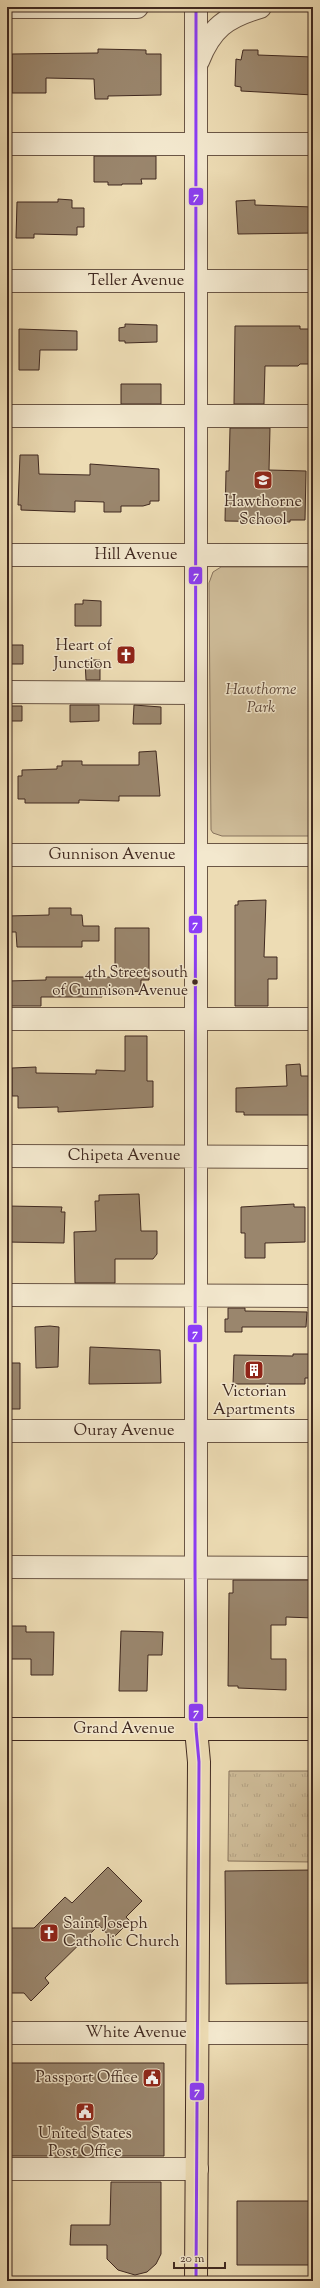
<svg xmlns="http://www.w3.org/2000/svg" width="320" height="2288" font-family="'Sorts Mill Goudy',serif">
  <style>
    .grass { fill: url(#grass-tufts); stroke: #88745e }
    .park { fill: #d0be9b; stroke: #88745e }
    .building { fill: #9a866d; stroke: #402920 }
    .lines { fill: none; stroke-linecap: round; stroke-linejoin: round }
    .minor-casing { stroke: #6b5645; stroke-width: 24 }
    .major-casing { stroke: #402920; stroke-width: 24 }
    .minor { stroke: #f3e8ce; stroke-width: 22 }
    .major { stroke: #eddcb4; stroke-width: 22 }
    .bus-1-casing { stroke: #f3e8ce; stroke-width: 6 }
    .bus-1 { stroke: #8b3cf7; stroke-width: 3 }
    .bus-dot { fill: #402920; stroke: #f3e8ce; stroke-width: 1.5 }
    .labels { text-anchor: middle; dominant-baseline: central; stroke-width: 3; stroke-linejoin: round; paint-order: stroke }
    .bus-label { font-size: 15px; fill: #402920; stroke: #f3e8ce; text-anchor: end }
    .street-label { font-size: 16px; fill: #402920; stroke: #f3e8ce }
    .poi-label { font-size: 16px; fill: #402920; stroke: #f3e8ce }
    .park-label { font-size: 16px; font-style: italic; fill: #5d4739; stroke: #f3e8ce }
    .line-badge { stroke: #f3e8ce; stroke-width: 1.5 }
    .badge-label { font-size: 11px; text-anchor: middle; font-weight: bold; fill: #fff }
  </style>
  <defs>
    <pattern id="grass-tufts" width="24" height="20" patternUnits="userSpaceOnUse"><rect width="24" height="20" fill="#d0be9b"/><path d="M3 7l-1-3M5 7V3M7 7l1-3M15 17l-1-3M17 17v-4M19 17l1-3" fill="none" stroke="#b4a385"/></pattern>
  </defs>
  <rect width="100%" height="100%" fill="#eddcb4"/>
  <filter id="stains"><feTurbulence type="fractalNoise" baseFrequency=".005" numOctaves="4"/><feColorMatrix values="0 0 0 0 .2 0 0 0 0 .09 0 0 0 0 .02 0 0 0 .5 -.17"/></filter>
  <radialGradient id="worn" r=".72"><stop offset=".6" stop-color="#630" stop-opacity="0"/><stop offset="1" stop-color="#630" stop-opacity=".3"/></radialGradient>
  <path class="grass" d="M229,1771h84v91l-85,-1z"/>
  <path class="park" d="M221,567h92v269h-91l-9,-3 -2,-3 -2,-247 4,-11z"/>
  <path class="building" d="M98,49l48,1v4h15v41l-53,1v3h-13l-1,-20 -48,-1v15h-34v-39l86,-1z
    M243,50h15v5l55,2v38l-72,-4v-4l-6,-1 1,-27 5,1z
    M94,156h62v23h-15l1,5h-20v1h-14v-3h-14z
    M58,199l14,1v8h12v19h-7v8l-43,-1v4h-18l1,-36h41z
    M255,200v5l58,2v26l-75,1 -2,-33z
    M125,324l32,1v17l-32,1v-2h-6v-13l6,-1z
    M235,326h65v3h13v35h-13l-2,2h-33l-1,38h-30z
    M19,329l58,2v19h-37l-1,20h-20z
    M121,384h40v20h-40z
    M230,428h40l-1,42 37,1 -1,49h-15v2l-65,-1 1,-50h3z
    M20,455h18l1,19 51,1v-11l69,5v32h-9v3l-7,2h-22v6h-17v-10l-29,-1v11l-54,-2v-5h-3z
    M83,600l18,1v25h-26v-22h8z
    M7,645h16v19h-16z
    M85,660h15v20h-14z
    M70,705h29v16l-29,1z
    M134,705l27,2v17h-28z
    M8,706h14v15h-14z
    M156,751l4,45h-41v5l-40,-1v3h-54v-4h-7v-23h4v-6l35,-1v-3h5v-5h20v4h57v-13z
    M266,900l-2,57h13v22h-9v27h-33v-101h3v-4z
    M49,908h22v7h11l1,11h16v15h-17v6h-65l-1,-15h-9v-16l42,-1z
    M115,928h34v52h-8v11l-39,3v3h-61v9h-33l-1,-25 39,-1v-3h69z
    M125,1036h22v45h6v26l-95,5v-5l-40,1v-12h-6v-28l24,-1v6l60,1v-4l29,1z
    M300,1064l1,12h12v39h-69v-3h-8v-24l51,-2 -1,-21z
    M139,1194l2,37h16v23l-4,5h-38v24h-40l-1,-51 22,-1 -1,-30h4v-6z
    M294,1204v3h11v35l-40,1v15h-20v-25h-4v-26z
    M7,1206l55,1 -1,5h4l-1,31 -57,-1z
    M228,1308h17v3l62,1 -1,15h-64v5h-17v-13h3z
    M50,1326l9,1 -1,40 -22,1 -1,-41z
    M90,1347l70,3 1,33 -72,1z
    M293,1354h20v24h-8v6h-72l1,-29 59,1z
    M7,1363h13v46h-13z
    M233,1580h80v38l-27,-1v8h-15v34h15v31l-48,-2v-2h-10l1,-93h4z
    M7,1626h19v6h28l-1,43h-22v-16h-24z
    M121,1631l42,1 -1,23h-14l-1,36h-28z
    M108,1867l34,34 -16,16 4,4 -18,18 -13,-14 -54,53 4,5 -18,18 -7,-8h-17v-65h27l31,-31 7,6z
    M313,1870v113l-87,1 -1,-113z
    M7,2063h157v93h-157z
    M111,2182h50v72l-5,10 -9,8 -12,3 -17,-5 -11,-11v-14h-37l1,-20h39z
    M237,2201h76v64h-76z"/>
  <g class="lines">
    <g class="minor-casing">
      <path id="minor" d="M7,7h130
        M198,61c13,-33 28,-44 62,-54
        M7,144h306
        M7,281h306
        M7,416h306
        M7,555h306
        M7,692l189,1
        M7,855h306
        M7,1019h306
        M7,1156l306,1
        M7,1295l306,1
        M7,1431h306
        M7,1567l306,1
        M196,1729v-1722
        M7,2033h306
        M7,2169h190"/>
    </g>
    <g class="major-casing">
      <path id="major" d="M7,1729h306
        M196,1729l3,33 -3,519"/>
    </g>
    <use href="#minor" class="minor"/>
    <use href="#major" class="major"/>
    <g class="bus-1-casing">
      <path id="bus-1" d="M196,7l-1,1561 1,161 3,33 -3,519"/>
    </g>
    <use href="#bus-1" class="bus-1"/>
  </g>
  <defs>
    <g id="school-square" transform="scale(1)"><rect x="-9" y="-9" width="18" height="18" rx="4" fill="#8f2418" stroke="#f3e8ce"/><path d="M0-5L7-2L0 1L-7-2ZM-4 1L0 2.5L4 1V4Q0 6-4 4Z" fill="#fff"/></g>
    <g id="church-square" transform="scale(1)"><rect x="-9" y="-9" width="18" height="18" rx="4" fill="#8f2418" stroke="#f3e8ce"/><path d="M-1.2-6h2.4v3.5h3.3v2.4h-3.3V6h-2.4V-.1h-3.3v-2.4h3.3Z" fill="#fff"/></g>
    <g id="building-square" transform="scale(1)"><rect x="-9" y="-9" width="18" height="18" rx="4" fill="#8f2418" stroke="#f3e8ce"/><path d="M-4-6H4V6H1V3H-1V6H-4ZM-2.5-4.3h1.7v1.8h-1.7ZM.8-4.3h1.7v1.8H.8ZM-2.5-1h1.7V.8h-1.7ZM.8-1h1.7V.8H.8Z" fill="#fff"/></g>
    <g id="civic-square" transform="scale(1)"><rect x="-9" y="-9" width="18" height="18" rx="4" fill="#8f2418" stroke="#f3e8ce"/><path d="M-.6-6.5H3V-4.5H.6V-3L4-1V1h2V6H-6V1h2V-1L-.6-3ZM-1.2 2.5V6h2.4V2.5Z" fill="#fff"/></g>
  </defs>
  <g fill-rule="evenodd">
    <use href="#school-square" x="263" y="480"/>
    <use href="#church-square" x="126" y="655"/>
    <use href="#building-square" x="254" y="1370"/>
    <use href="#church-square" x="49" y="1933"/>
    <use href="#civic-square" x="152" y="2078"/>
    <use href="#civic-square" x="85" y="2112"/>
  </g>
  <circle class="bus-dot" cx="195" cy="982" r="3.5"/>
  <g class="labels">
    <g class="bus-label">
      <text x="188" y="973">4th Street south<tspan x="188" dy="18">of Gunnison Avenue</tspan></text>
    </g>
    <g class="street-label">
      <text x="136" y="281">Teller Avenue</text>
      <text x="136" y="555">Hill Avenue</text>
      <text x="112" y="855">Gunnison Avenue</text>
      <text x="124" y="1156">Chipeta Avenue</text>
      <text x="124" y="1431">Ouray Avenue</text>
      <text x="124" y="1729">Grand Avenue</text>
      <text x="136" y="2033">White Avenue</text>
    </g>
    <g class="poi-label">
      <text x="263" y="502">Hawthorne<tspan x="263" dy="18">School</tspan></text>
      <text x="112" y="646" text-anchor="end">Heart of<tspan x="112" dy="18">Junction</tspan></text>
      <text x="254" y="1392">Victorian<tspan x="254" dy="18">Apartments</tspan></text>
      <text x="63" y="1924" text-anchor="start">Saint Joseph<tspan x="63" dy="18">Catholic Church</tspan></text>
      <text x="138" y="2078" text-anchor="end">Passport Office</text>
      <text x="85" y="2134">United States<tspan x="85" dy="18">Post Office</tspan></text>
    </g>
    <g class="park-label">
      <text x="261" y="690">Hawthorne<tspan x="261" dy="18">Park</tspan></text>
    </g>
  </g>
  <g class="line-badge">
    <rect x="188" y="187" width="16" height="19" rx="4" fill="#8b3cf7"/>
    <rect x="188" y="566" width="15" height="19" rx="4" fill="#8b3cf7"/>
    <rect x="188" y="915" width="15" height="19" rx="4" fill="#8b3cf7"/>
    <rect x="187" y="1324" width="16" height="19" rx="4" fill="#8b3cf7"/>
    <rect x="188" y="1703" width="16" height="19" rx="4" fill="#8b3cf7"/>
    <rect x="189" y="2082" width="16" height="19" rx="4" fill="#8b3cf7"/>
  </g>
  <g class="badge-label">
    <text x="196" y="200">7</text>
    <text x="196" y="579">7</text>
    <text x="195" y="928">7</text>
    <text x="195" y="1337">7</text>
    <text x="196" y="1716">7</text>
    <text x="197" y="2095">7</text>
  </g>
  <rect width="320" height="2288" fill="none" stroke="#eddcb4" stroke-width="24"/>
  <rect x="8" y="8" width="304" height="2272" fill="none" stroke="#402920" stroke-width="2"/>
  <rect x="12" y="12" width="296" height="2264" fill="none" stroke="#402920"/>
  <path d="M174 2262v6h51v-6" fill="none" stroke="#402920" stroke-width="2"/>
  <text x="180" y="2262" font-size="12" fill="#402920" stroke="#f3e8ce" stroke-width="3" paint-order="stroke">20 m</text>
  <rect width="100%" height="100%" filter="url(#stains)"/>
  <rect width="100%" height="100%" fill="url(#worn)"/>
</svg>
